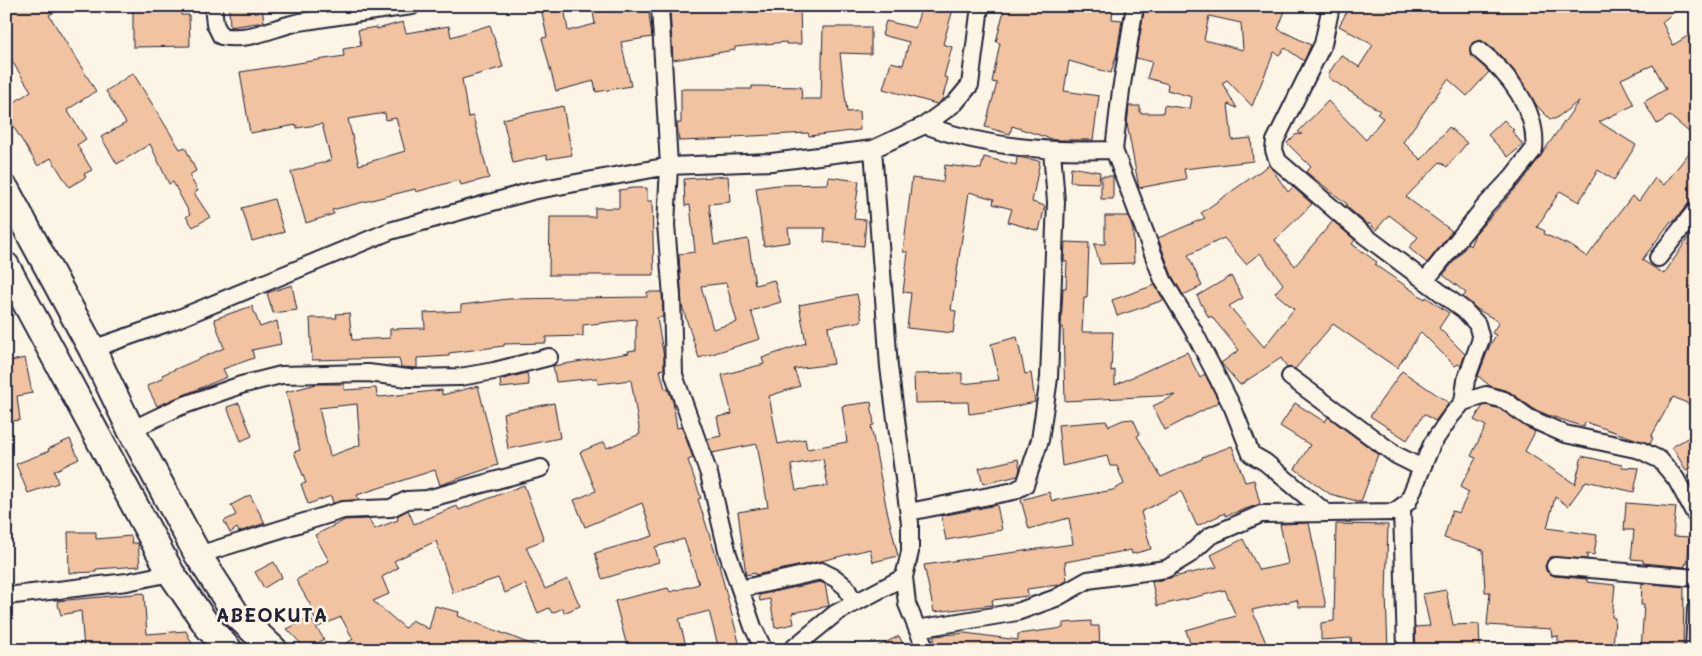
<svg xmlns="http://www.w3.org/2000/svg" width="1702" height="656" font-family="Mali,sans-serif">
  <style>
    .building { fill: #f1c3a0; stroke: #22223b; fill-rule: evenodd }
    .lines { fill: none; stroke-linecap: round; stroke-linejoin: round }
    .minor-casing { stroke: #22223b; stroke-width: 20 }
    .trunk-casing { stroke: #22223b; stroke-width: 30 }
    .minor { stroke: #fcf5e5; stroke-width: 16 }
    .trunk { stroke: #fcf5e5; stroke-width: 26 }
    .labels { text-anchor: middle; dominant-baseline: central; stroke-width: 5; stroke-linejoin: round; paint-order: stroke }
    .district-label { font-size: 19px; font-weight: bold; letter-spacing: 1px; fill: #22223b; stroke: #fcf5e5 }
  </style>
  <rect width="100%" height="100%" fill="#fcf5e5"/>
  <filter id="ink" filterUnits="userSpaceOnUse"><feTurbulence type="fractalNoise" baseFrequency=".02" numOctaves="2"/><feDisplacementMap in="SourceGraphic" scale="10" xChannelSelector="R" yChannelSelector="G"/><feConvolveMatrix kernelMatrix="1 2 1 2 8 2 1 2 1" color-interpolation-filters="sRGB"/></filter>
  <g filter="url(#ink)">
    <path class="building" d="M6,6h61l-18,9 47,76 -29,19 19,29 -9,6 15,25 -8,4 2,3 -17,10 -18,-29 -13,8 -32,-51v-7l25,-17 -25,-39z
      M133,6h48v9h8l1,31 -57,1z
      M229,6h33l2,16 -34,5z
      M550,6h14l4,25 27,-7 -3,-18h56l4,31 -31,5 10,44 -35,6 -2,-11 -38,10 -14,-53 5,-1 -6,-29z
      M710,6h90l1,38h-15v-2l-51,5v3l-62,10 -3,-50z
      M922,6h32l-11,38 9,3 -8,30 4,1 -6,22 -5,4 -54,-15 8,-27 12,3 6,-23 -27,-7 4,-14 29,7z
      M1005,6h108l-1,13 10,1 -5,33 -6,20 -42,-12 -5,30 35,5 -6,44h-39l-42,-14 -2,8 -25,-7 12,-44 -5,-1 8,-39 -4,-1z
      M1145,6h142l-9,23 33,16 -7,16 -19,-13 -6,7 -5,-3 -22,54 -25,-26 -5,3 15,25 -9,-4 4,36 19,-2 2,23 -69,8 2,10 -47,9 -12,-64 2,-18h11v7h23l1,-8 26,4 2,-12 -25,-7 1,-6 -21,-6 5,-16 -16,-4zM1209,16l32,7 2,27 -39,-10z
      M1350,6h332l-20,16 11,23 23,-14v107l-26,-22 -13,8 -13,-22 22,-13 -13,-24 -32,14 13,26 -35,17 37,23 -22,35 -16,-10 -19,32 -19,-11 -23,36 8,4 -1,3 29,13 14,10 45,-61 7,5 16,-23 9,7 32,-41v56l-8,4 -15,18 -2,-1 -29,39 22,14 32,-48v181l-23,-10 -22,40 2,1 -3,6 -65,-22 -1,5 -36,-12 -14,-6 -24,-17 -20,-6 -12,-10 12,-31 6,-10 -4,-2 7,-11 -22,-13 -14,-12 3,-4 -23,-18 25,-31 2,2 5,-12 49,-55 55,-78 -24,18h-5l-13,-13 -19,-31 -21,-23 -16,-12 -9,3 -2,11 19,18 -22,24 -19,-17 -45,63 18,18 28,-33 18,16 -20,24 -7,-5 -34,35 46,34 -25,32 -18,-15 9,-11 -29,-22 -13,15 -7,-7 -1,2 -22,-19 1,-2 -41,-32 5,-5 -24,-24 8,-8 7,-1 -4,-2 30,-31 38,39 17,-22 -6,-4 3,-3 -51,-33v-5l12,-18 18,12 14,-22 -34,-19z
      M403,22l3,11 43,-7 2,11 39,-12 13,42 -41,12 6,38 5,-1 16,62 -28,7 -2,-5 -43,12 -1,-3 -83,21 2,4 -28,9 -15,-51 40,-12 -9,-36 -25,4v-3l-47,8 -10,-61 104,-16 -1,-7 18,-3 -3,-16 19,-3v2zM385,113l1,7 10,-2 9,33 -46,14 -11,-46z
      M823,27h48v27l-31,-1 7,59 12,-1 1,19 -51,6 -1,-3 -75,4v2l-54,2 -2,-18h4v-34h71v-3l49,1 1,12h19z
      M133,73l47,76 5,-2 11,24 -7,4 9,16 -4,2 16,24 -17,10 -7,-10 4,-3 -17,-32 -4,2 -19,-40 -33,20 -16,-27 25,-14 -20,-32z
      M563,106l9,49 -25,4v-4l-34,8 -10,-44z
      M1504,120l10,10 -2,1 11,14 -15,12 -20,-22z
      M984,157l32,8 1,-8 23,4 -8,41 13,4 -6,25 -31,-9 4,-13 -19,-5 1,-5 -25,-7 -18,118 5,1 -3,22 -46,-5 4,-35 -8,-1 5,-40h-5l9,-74 31,4 2,-17 36,4z
      M1269,165l19,27 5,-5 19,17 -37,36 20,26 38,-45 22,19 -3,4 25,18 -2,3 50,34 1,-2 23,16 -10,15 26,26 -4,12 -3,-2 -3,2 -34,-34 -24,36 -64,-44 -38,45 -8,-1 -6,-10 -41,27 -19,-22 18,-13 -28,-34 -2,2 -12,-22 34,-20 12,22 -14,8 35,41 30,-38 -19,-16 8,-9 -23,-31 -14,11 -22,-26 -36,17 14,31 -19,9 -11,-19 -14,-38 47,-20 -4,-5z
      M1071,167l29,5 -1,11 -29,-1z
      M728,176l2,26 -21,2 5,41 34,-6 7,46 19,-5 7,22 -30,9 9,28 -61,19 -17,-52 -3,-52 16,-2 -5,-47 -5,1 -1,-27zM726,283l11,39 -24,7 -12,-43z
      M1101,176h12v23h-12z
      M829,177l30,4 -5,38 12,1 -2,26 -40,-4 1,-14h-37l2,14 -26,4 -8,-58 21,-3 51,-1z
      M633,188h14v13h5l2,74h-105l1,-58h45v-9h24v-18z
      M274,199l10,33 -32,9 -10,-33z
      M1105,216h23l5,14 1,33 -34,1 -6,-20h11z
      M1065,242l24,1 -2,55h-3l-2,34h31l-2,39 4,-1v15l72,-33 13,26 5,-4 14,28 -54,28 -12,-24 23,-11 -111,6 -2,-74h-2l2,-39h3l1,-26 -3,-1z
      M292,285l5,25 -24,3 -6,-20z
      M1155,285l9,15 -47,16 -5,-16z
      M647,292h15l1,25 -6,1 7,39v12l-4,1 5,19h3l5,13 4,26 5,-1 11,31 -5,2 13,38 -3,1 21,66 22,85h-22l-10,-39 -30,8 8,31h-59l-13,-49 53,-13 2,4 29,-8 -15,-45 -29,8 4,15 -57,17 -7,-26 58,-17 -11,-33 -57,24 -11,-27 22,-9 -16,-39 24,-10 3,6 33,-14 -9,-54 -33,4 -1,-6 -41,4 -3,-16 76,-13 -1,-2 8,-1v-31l-53,6v11l-37,1v6l-42,1v2l-55,7v3l-32,2v10l-16,-1 -2,-9 -87,2 -2,-42h27l-1,-4 13,-1 3,27 38,-2v-9l35,-1 -1,-15 37,-2v-6l47,-6 139,-2z
      M857,294l5,27 -34,6 6,37 -40,5 6,17 -31,10 9,48 27,-5 2,10 40,-7 -5,-36 29,-4 3,23 -3,1 15,80 12,50 -25,6 -3,-13 -49,12 -66,14v-2l-9,2 -8,-63 30,-5 -11,-63 -45,9 -5,-14 14,-3 -4,-19 15,-3 -10,-39 42,-11 -2,-6 44,-15 -7,-38zM823,459l5,27 -32,4 -5,-25z
      M252,306l8,21 17,-6 4,23 -29,6 2,8 -31,11 4,8 -70,29 -10,-20 16,-8 -1,-3 62,-27 -10,-29z
      M1017,337l8,37 6,-1 4,29 -36,8 -30,4 -1,-12 -53,1 -1,-29 48,-1v11l37,-4 -8,-36z
      M25,358l7,35 -15,3 3,24 -14,2v-60z
      M1402,371l47,32 -14,18 -11,-7 -17,26 -37,-24z
      M527,373l2,12 -28,3 -1,-8z
      M317,384h27v6l32,-2 1,8 4,1 61,-7v5l36,-9 20,79 -58,20 -5,-15 -78,25 2,4 -26,4 -2,-7 -23,8 -7,-20 5,-1 -12,-31 6,-2 -14,-58zM357,404l3,41 -30,11 -11,-48z
      M239,403l13,33 -11,5 -14,-34z
      M554,403l6,35 -52,11 -5,-36z
      M1295,403l30,19 3,-5 50,37 -17,48 -31,-8 -35,-25 15,-24 -30,-19z
      M1486,405l14,4 35,23 -10,19 50,33 7,-28 40,9v2l17,1 -5,24 -48,-11 -18,25 -13,-9 -8,31 50,7 -3,20 -7,-1v5l-36,-2 -6,9 1,5 8,5 33,3v3l28,3 -3,32 3,1 -2,32h-55v-14l-6,1 -1,-8 -64,-4 3,-33h-5l-2,-42 -39,-12 8,-27 7,2 10,-21 -9,-5 16,-29 -5,-2 15,-30 -12,-6 8,-13z
      M1133,419l7,15 -3,2 24,41 41,-18v-2l30,-11 13,36 9,-2 6,24 -35,12v-3l-28,13 -16,-35 -40,21 10,37 -19,5 -1,-4 -66,12 2,19 -9,4 -31,4 1,7 -36,4 1,5 -59,7 -10,-47 149,-21 -4,-26 -40,11 -8,-29 28,-8 3,9 61,-11 11,-6 -7,-18h-7l-3,-10 -45,10 -4,-41 48,-4 3,5 14,-6z
      M1696,433v32l-10,5 -14,-23z
      M70,439l9,20 -25,12 4,12 -30,10 -12,-29 33,-13 -1,-2z
      M1018,459l2,10 -2,7 -35,8 -4,-16z
      M524,485l20,55 -18,7 19,42 23,-10 12,27 -16,7 -1,-5 -11,5 -3,-5 -11,5 -13,-29 -20,9 -7,-15 -45,15 -17,-52 -42,20 4,7 -16,9 7,17 -16,7 32,27 7,-8 17,9 6,-23 24,6 -1,4 88,34h-209l16,-11 -12,-22 -23,10 -5,-13 2,-1 -19,-33 33,-19 -14,-26 30,-15 24,-1 5,10 24,-9 -1,-4 11,-6 6,14 43,-18 2,4z
      M250,495l15,28 -26,9 -2,-4 -7,5 -6,-12 12,-6 -5,-10z
      M1626,503l50,4 -3,29 17,1 -3,27h-2v3l-42,-4v-3l-12,-1 3,-29h-10z
      M997,505l5,25 -56,10 -5,-24z
      M1309,523l17,84h-27l-2,-7 -45,10 17,40h-77l-6,-20 50,-14 -11,-26 -68,16 -5,-24 65,-15 -6,-12 32,-16 16,31 29,-6 -8,-40z
      M1336,524l52,1 -2,70 2,55h-36l-1,-12 -30,2v-17l13,-2z
      M68,532h28v7l35,-3 1,7h6l2,23 -44,3v3l-27,1z
      M274,562l8,15 -18,11 -9,-16z
      M820,582l5,2 4,22 -37,7 2,11 -19,4 -5,-29 -10,2 -1,-6z
      M1642,583l42,4 -1,63h-42l3,-45h-3z
      M1446,590l7,35 26,-1 1,26h-64l-1,-23 15,-1 -7,-32z
      M144,593l3,41 39,-3 9,19h-111l-3,-39 -20,4 -4,-14z
      M310,618l14,21 -17,11 -20,-21z
      M1091,621v5h8l1,24h-164l-2,-6v-8l31,-3 53,7v-6l45,-6v-5z
      M899,636l7,14h-36z"/>
    <g class="lines">
      <g class="minor-casing">
        <path id="minor" d="M213,6l2,18 6,12c29,6 52,-9 79,-14 37,-6 75,-11 112,-16
          M660,6l9,160 -3,59 6,71 2,79 35,99 19,80 25,73 11,23
          M1135,6l-14,84 -7,60 49,130 30,50 40,78 18,46 14,8 60,50
          M1331,6l-8,38 -48,97 -1,9 4,11 86,74 100,75 13,14 4,15 -15,41 -3,22
          M925,125c60,23 125,27 189,25
          M873,149l16,218 21,156v29l-6,25 3,27 19,46
          M1658,258l38,-48
          M1425,281l60,-75 28,-30 21,-27c4,-39 -26,-76 -55,-99
          M92,349l78,-27 220,-91 142,-40 137,-25 103,-4 101,-13 52,-24 30,-22 15,-18 10,-79
          M1290,377l106,78 26,13
          M131,430l48,-23 62,-22 40,-10 87,-2 40,5 52,-1 34,-6 55,-14
          M1402,509l4,141
          M909,512l105,-21 11,-6 15,-45 9,-62 7,-176 -4,-52
          M198,555l145,-45 48,-2 16,-8 20,-1 114,-31
          M1555,566l141,12
          M740,589l81,-18 14,7 11,9 8,16
          M6,596l121,-14 44,-9
          M917,629l100,-17 39,-14 32,-18 78,-11 23,-14 21,-19 51,-22 133,-2 14,-10 24,-58 19,-28 12,-14 23,-7 18,5 25,18 36,16 75,16 20,10 16,19 20,37
          M791,650l45,-37 68,-36
          M1694,650l2,-41"/>
      </g>
      <g class="trunk-casing">
        <path id="trunk" d="M6,190l86,159 39,81 67,125 38,59 38,36
          M6,266l165,307 37,54 21,23"/>
      </g>
      <use href="#minor" class="minor"/>
      <use href="#trunk" class="trunk"/>
    </g>
  </g>
  <g class="labels">
    <g class="district-label">
      <text x="272" y="614">ABEOKUTA</text>
    </g>
  </g>
  <rect width="1702" height="656" fill="none" stroke="#fcf5e5" stroke-width="25"/>
  <rect x="12" y="12" width="1677" height="631" fill="none" stroke="#22223b" stroke-width="2" filter="url(#ink)"/>
</svg>
